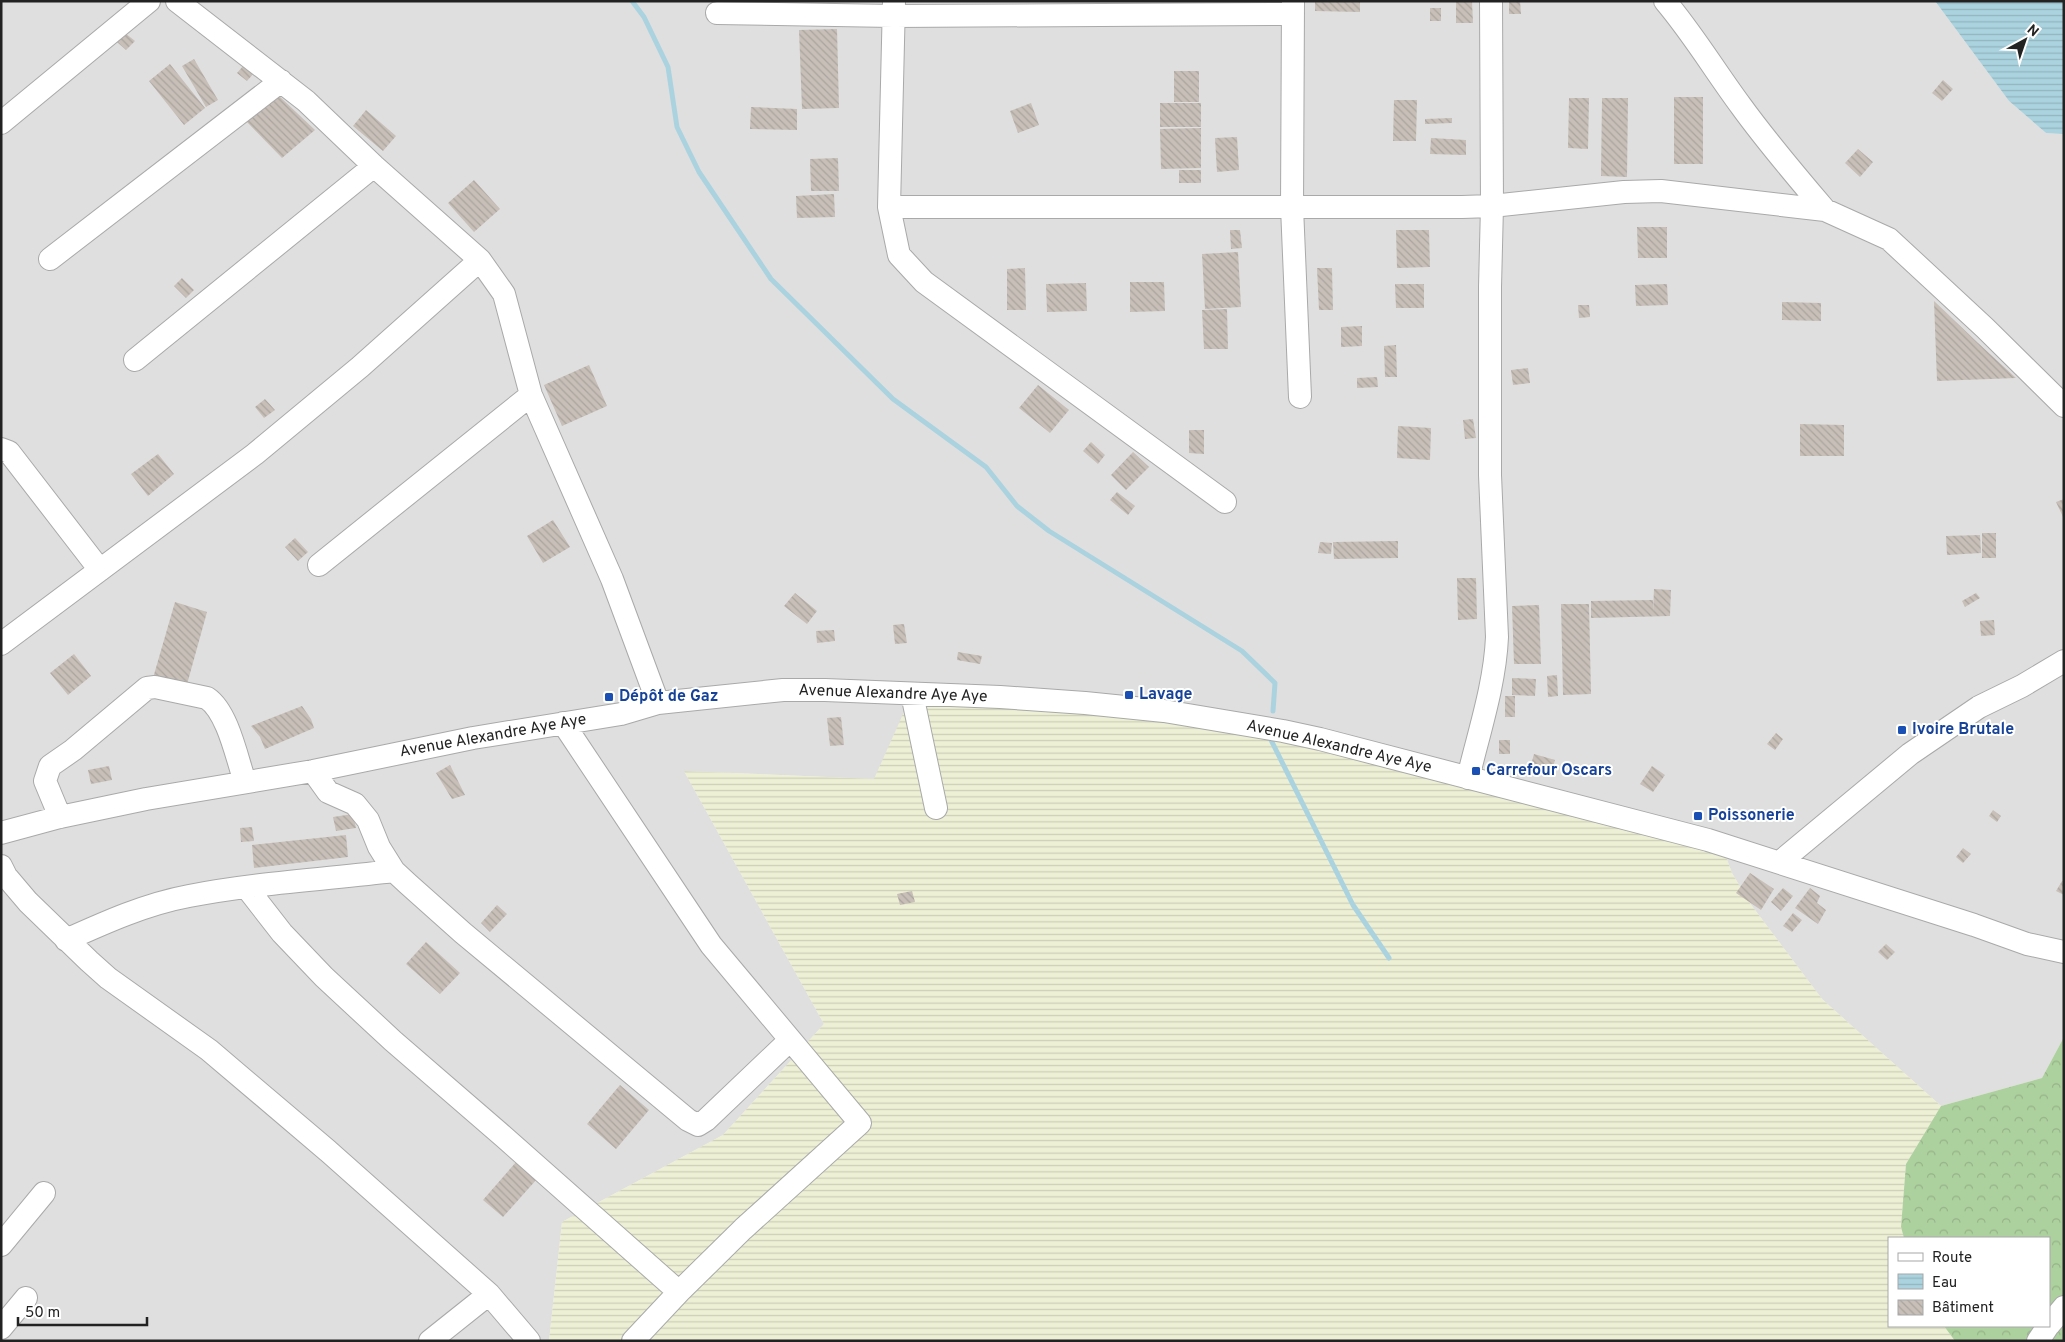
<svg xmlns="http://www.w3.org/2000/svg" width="2065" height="1342" font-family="Overpass,sans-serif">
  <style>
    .residential { fill: #e0dfdf }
    .farmland { fill: url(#farmland-rules) }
    .forest { fill: url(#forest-crowns) }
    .water { fill: url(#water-rules) }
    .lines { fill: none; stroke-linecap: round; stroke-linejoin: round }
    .stream { stroke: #aad3df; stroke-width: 5 }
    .building { fill: url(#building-back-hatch) }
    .minor-casing { stroke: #a9a9a9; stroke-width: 24 }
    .minor { stroke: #fff; stroke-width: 22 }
    .transit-dot { fill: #1a4fb4; stroke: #fff; stroke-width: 2 }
    .labels { text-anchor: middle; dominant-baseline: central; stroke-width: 4; stroke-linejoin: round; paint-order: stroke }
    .street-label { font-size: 16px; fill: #222; stroke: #fff }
    .transit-label { font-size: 16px; font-weight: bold; fill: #164399; stroke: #fff; text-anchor: start }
  </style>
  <defs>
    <pattern id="farmland-rules" width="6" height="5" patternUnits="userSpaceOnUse" patternTransform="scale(1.25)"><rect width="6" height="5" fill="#eef0d5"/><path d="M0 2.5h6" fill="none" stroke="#ccceb7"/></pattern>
    <pattern id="forest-crowns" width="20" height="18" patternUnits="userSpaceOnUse" patternTransform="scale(1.25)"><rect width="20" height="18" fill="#add19e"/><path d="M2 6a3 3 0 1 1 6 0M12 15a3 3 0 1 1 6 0" fill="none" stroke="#95b388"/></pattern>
    <pattern id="water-rules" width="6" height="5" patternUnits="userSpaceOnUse" patternTransform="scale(1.25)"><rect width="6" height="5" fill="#aad3df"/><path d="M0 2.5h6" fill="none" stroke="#92b5bf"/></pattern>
    <pattern id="building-back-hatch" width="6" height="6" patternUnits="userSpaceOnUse" patternTransform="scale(1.25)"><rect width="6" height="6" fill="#c7bfb8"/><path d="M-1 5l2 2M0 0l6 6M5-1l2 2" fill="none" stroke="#aba49e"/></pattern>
  </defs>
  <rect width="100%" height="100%" fill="#f2efe9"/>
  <path class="residential" d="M1,1h1934l74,100 37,32 18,1v903l-22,41 -101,28 -119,-107 -73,-97 -17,-29 -6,-16 -852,-78 -190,-8 140,253 -101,111 -161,87 -13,119h-548z"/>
  <path class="farmland" d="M912,694l371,37 443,126 6,16 17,29 73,97 119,107 -35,58 -5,63 3,11h-15v88h55l11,15h-1406l13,-119 161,-87 101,-111 -140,-253 190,8z"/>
  <path class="forest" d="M2064,1037v304h-109l-11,-15h105v-88h-145l-3,-11 5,-63 35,-58 101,-28z"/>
  <path class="water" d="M1935,1h129v133l-18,-1 -37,-32z"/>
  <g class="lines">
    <path class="stream" d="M632,1l12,16 24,50 9,60 22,45 72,107 122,120 93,68 31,39 32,25 193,120 33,32 -2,28
      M1271,740l82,165 36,53"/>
  </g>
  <path class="building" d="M1315,1h45v11l-45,-1z
    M1456,1h16l1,22h-17z
    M1509,1h11l1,13h-12z
    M1430,8h11v13h-11z
    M837,29l2,79 -37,1 -3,-79z
    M125,33l10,8 -9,9 -9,-8z
    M194,59l24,41 -12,7 -24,-41z
    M170,64l35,44 -21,17 -35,-44z
    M244,65l10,8 -7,8 -10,-8z
    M1174,71h25v31h-25z
    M1943,80l10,9 -11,12 -10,-8z
    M278,95l37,35 -33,28 -36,-37z
    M1674,97h29v67h-29z
    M1569,98h20l-1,51 -20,-1z
    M1602,98h26l-1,79 -26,-1z
    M1394,100h23l-1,41h-23z
    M1031,103l8,22 -21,8 -8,-22z
    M1160,103h41v24h-41z
    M751,107l46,2v21l-47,-1z
    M366,110l30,26 -13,15 -30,-25z
    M1452,118v5l-27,1v-5z
    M1201,128v40l-40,1 -1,-40z
    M1237,137l2,33 -22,2 -2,-34z
    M1431,138l35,2v15l-36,-1z
    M1858,149l15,13 -13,15 -15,-14z
    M838,158l1,33h-28l-1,-32z
    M1179,170h22v13h-22z
    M474,180l26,29 -26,23 -26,-29z
    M834,194l1,23 -38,1 -1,-22z
    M1637,227h30v31h-29z
    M1230,230h10l2,18 -11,1z
    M1396,230h33l1,37 -33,1z
    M1238,252l3,55 -36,2 -3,-55z
    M1025,268l1,42h-19v-41z
    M1317,268h15l1,42h-14z
    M182,278l12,12 -8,8 -12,-12z
    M1130,282h34l1,29 -35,1z
    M1086,283l1,28 -40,1 -1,-28z
    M1395,284h29v24h-28z
    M1667,284l1,21 -32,1 -1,-21z
    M1934,301l44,42 38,35 -79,3z
    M1782,302l39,1v18l-39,-1z
    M1578,305h11l1,12 -11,1z
    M1227,309l1,40h-24l-2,-39z
    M1362,326v20l-21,1v-20z
    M1396,345l1,32h-12l-1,-31z
    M589,365l18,41 -45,20 -18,-41z
    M1528,368l2,15 -17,2 -2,-15z
    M1377,377l1,10 -21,1v-10z
    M1038,385l31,25 -19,23 -31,-25z
    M265,399l10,11 -11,8 -9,-11z
    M1473,419l3,19 -11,1 -2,-19z
    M1800,424l44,1v31h-44z
    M1398,426l33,2 -1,32 -33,-2z
    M1189,430h15v24l-15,-1z
    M1091,442l14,13 -7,9 -15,-13z
    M1133,452l16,15 -23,23 -15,-15z
    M158,454l16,20 -26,22 -17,-22z
    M1117,492l18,14 -7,9 -18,-15z
    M2064,499v20l-8,-17z
    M553,520l17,27 -27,16 -16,-27z
    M1982,533h14v25h-14z
    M1980,535l1,18 -34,2 -1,-19z
    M295,538l13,14 -10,9 -13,-14z
    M1398,541v17l-64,1 -1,-17z
    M1320,542l12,1 -1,11 -13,-1z
    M1457,578h19l1,41 -19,1z
    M1654,589l17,1 -1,26 -79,2v-17l62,-1v12z
    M795,593l22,18 -10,13 -23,-18z
    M1976,593l4,5 -15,9 -3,-6z
    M175,602l32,10 -21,76 -33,-10z
    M1561,604h28l2,90 -28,1z
    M1539,605l2,59h-27l-2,-58z
    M1994,620l1,15 -14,1 -1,-15z
    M904,624l3,19 -12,1 -2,-19z
    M834,630l1,11 -18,2 -1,-12z
    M958,652l24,4 -2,8 -23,-4z
    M74,654l17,22 -23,19 -18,-22z
    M1557,675l1,21 -10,1 -1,-21z
    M1512,678l24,1 -1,17 -23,-1z
    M1505,696h10v21h-10z
    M302,706l9,13 3,9 -49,21 -5,-12 -9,-11z
    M841,717l3,28 -14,1 -3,-28z
    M1776,733l7,6 -8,11 -8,-6z
    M1499,740h11v14h-11z
    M1534,754l21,6 -3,11 -21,-6z
    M450,765l15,30 -13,4 -16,-26z
    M109,766l3,14 -21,4 -3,-14z
    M1652,766l13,9 -12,17 -13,-8z
    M1993,810l8,6 -4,6 -8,-6z
    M353,814l3,14 -20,3 -3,-14z
    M252,827l2,14 -13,1 -1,-14z
    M346,835l2,22 -94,11 -2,-23z
    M1963,848l8,6 -8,9 -7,-6z
    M1750,873l24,16 -13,21 -25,-17z
    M2062,881h2v14l-8,-4z
    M1783,888l10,8 -12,15 -10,-9z
    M1810,888l10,8 -3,7 9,7 -8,14 -23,-16z
    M912,891l3,11 -15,3 -3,-11z
    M497,905l10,9 -17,18 -9,-9z
    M1793,913l9,7 -10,12 -9,-6z
    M426,942l34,31 -20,21 -34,-30z
    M1886,944l9,8 -8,8 -9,-8z
    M620,1085l29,25 -33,39 -29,-25z
    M517,1161l20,18 -34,38 -20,-17z"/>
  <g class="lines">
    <g class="minor-casing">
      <path id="minor" d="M177,1l129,100 68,65 106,94 24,34 27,101 81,184 46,124
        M894,1l-5,206 10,48 25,27 301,220
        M1293,1l-1,206 8,190
        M1665,1c28,33 50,70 76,105 26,36 55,70 84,104
        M717,13l176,3 400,-2
        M1,123l148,-122
        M889,207h573l30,-1 132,-14 37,-1 164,19 64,29 96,89 79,78
        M50,259l231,-178
        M135,360l239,-194
        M1,449l8,3 91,118
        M319,565l212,-170
        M1,644l254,-190 105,-87 120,-107
        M912,694l24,114
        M563,723l148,222 149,178 -117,106 -64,63
        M313,771l15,21 27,12 13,16 11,27 15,24 14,13 55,49 225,187 10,5 8,-5 83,-79
        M1468,778c11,-46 27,-94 29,-141l-7,-162v-188l2,-81 -1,-205
        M60,817l-15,-36 5,-15 23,-16 74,-62 8,-1 52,11c21,14 30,61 38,84
        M1,833l59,-16 86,-18 167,-28 160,-33 148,-24 37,-11 125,-13h42l175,7 85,6 79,8 119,20 37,8 388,101 266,85 53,19 37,8
        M1780,862l130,-108 69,-47 43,-21 42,-25
        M1,866l5,10 22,26 61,59 19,17 101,72 119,101 161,143 40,47
        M247,888l35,45 42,44 69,64 111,96 175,155 -46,49
        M66,940c40,-18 80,-36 123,-44 67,-13 137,-17 205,-25
        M1,1245l43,-52
        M2049,1325l15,-18
        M1,1328l25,-30
        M430,1341l59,-47
        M2038,1341l10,-15"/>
    </g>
    <use href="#minor" class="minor"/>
  </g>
  <g class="transit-dot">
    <rect x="1124" y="690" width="10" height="10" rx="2.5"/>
    <rect x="604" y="692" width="10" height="10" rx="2.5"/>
    <rect x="1897" y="725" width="10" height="10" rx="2.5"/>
    <rect x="1471" y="766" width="10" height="10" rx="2.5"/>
    <rect x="1693" y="811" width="10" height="10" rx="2.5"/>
  </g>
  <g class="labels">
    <g class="street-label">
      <text transform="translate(893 694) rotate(2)">Avenue Alexandre Aye Aye</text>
      <text transform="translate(493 736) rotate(-10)">Avenue Alexandre Aye Aye</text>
      <text transform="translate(1339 747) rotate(13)">Avenue Alexandre Aye Aye</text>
    </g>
    <g class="transit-label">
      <text x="1139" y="695">Lavage</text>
      <text x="619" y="697">Dépôt de Gaz</text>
      <text x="1912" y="730">Ivoire Brutale</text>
      <text x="1486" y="771">Carrefour Oscars</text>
      <text x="1708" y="816">Poissonerie</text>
    </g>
  </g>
  <rect width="2065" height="1342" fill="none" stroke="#222222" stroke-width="5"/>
  <rect x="1888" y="1237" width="162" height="90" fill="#ffffff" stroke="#a7a7a7"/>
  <rect x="1898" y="1253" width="25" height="8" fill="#ffffff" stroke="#a7a7a7"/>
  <text x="1932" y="1262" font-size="15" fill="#222222">Route</text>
  <rect x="1898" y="1274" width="25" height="15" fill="url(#water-rules)" stroke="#a7a7a7"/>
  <text x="1932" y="1287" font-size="15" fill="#222222">Eau</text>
  <rect x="1898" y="1300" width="25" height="15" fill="url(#building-back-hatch)" stroke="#a7a7a7"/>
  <text x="1932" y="1312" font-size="15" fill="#222222">Bâtiment</text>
  <g transform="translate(2025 40) rotate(40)" stroke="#ffffff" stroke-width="4" paint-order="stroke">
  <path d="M0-4L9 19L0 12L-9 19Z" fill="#222222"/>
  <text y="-8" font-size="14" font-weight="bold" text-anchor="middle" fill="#222222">N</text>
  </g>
  <path d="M18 1317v8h129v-8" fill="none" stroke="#222222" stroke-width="2.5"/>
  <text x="25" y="1317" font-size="15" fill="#222222" stroke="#ffffff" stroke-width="4" paint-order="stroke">50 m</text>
</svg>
